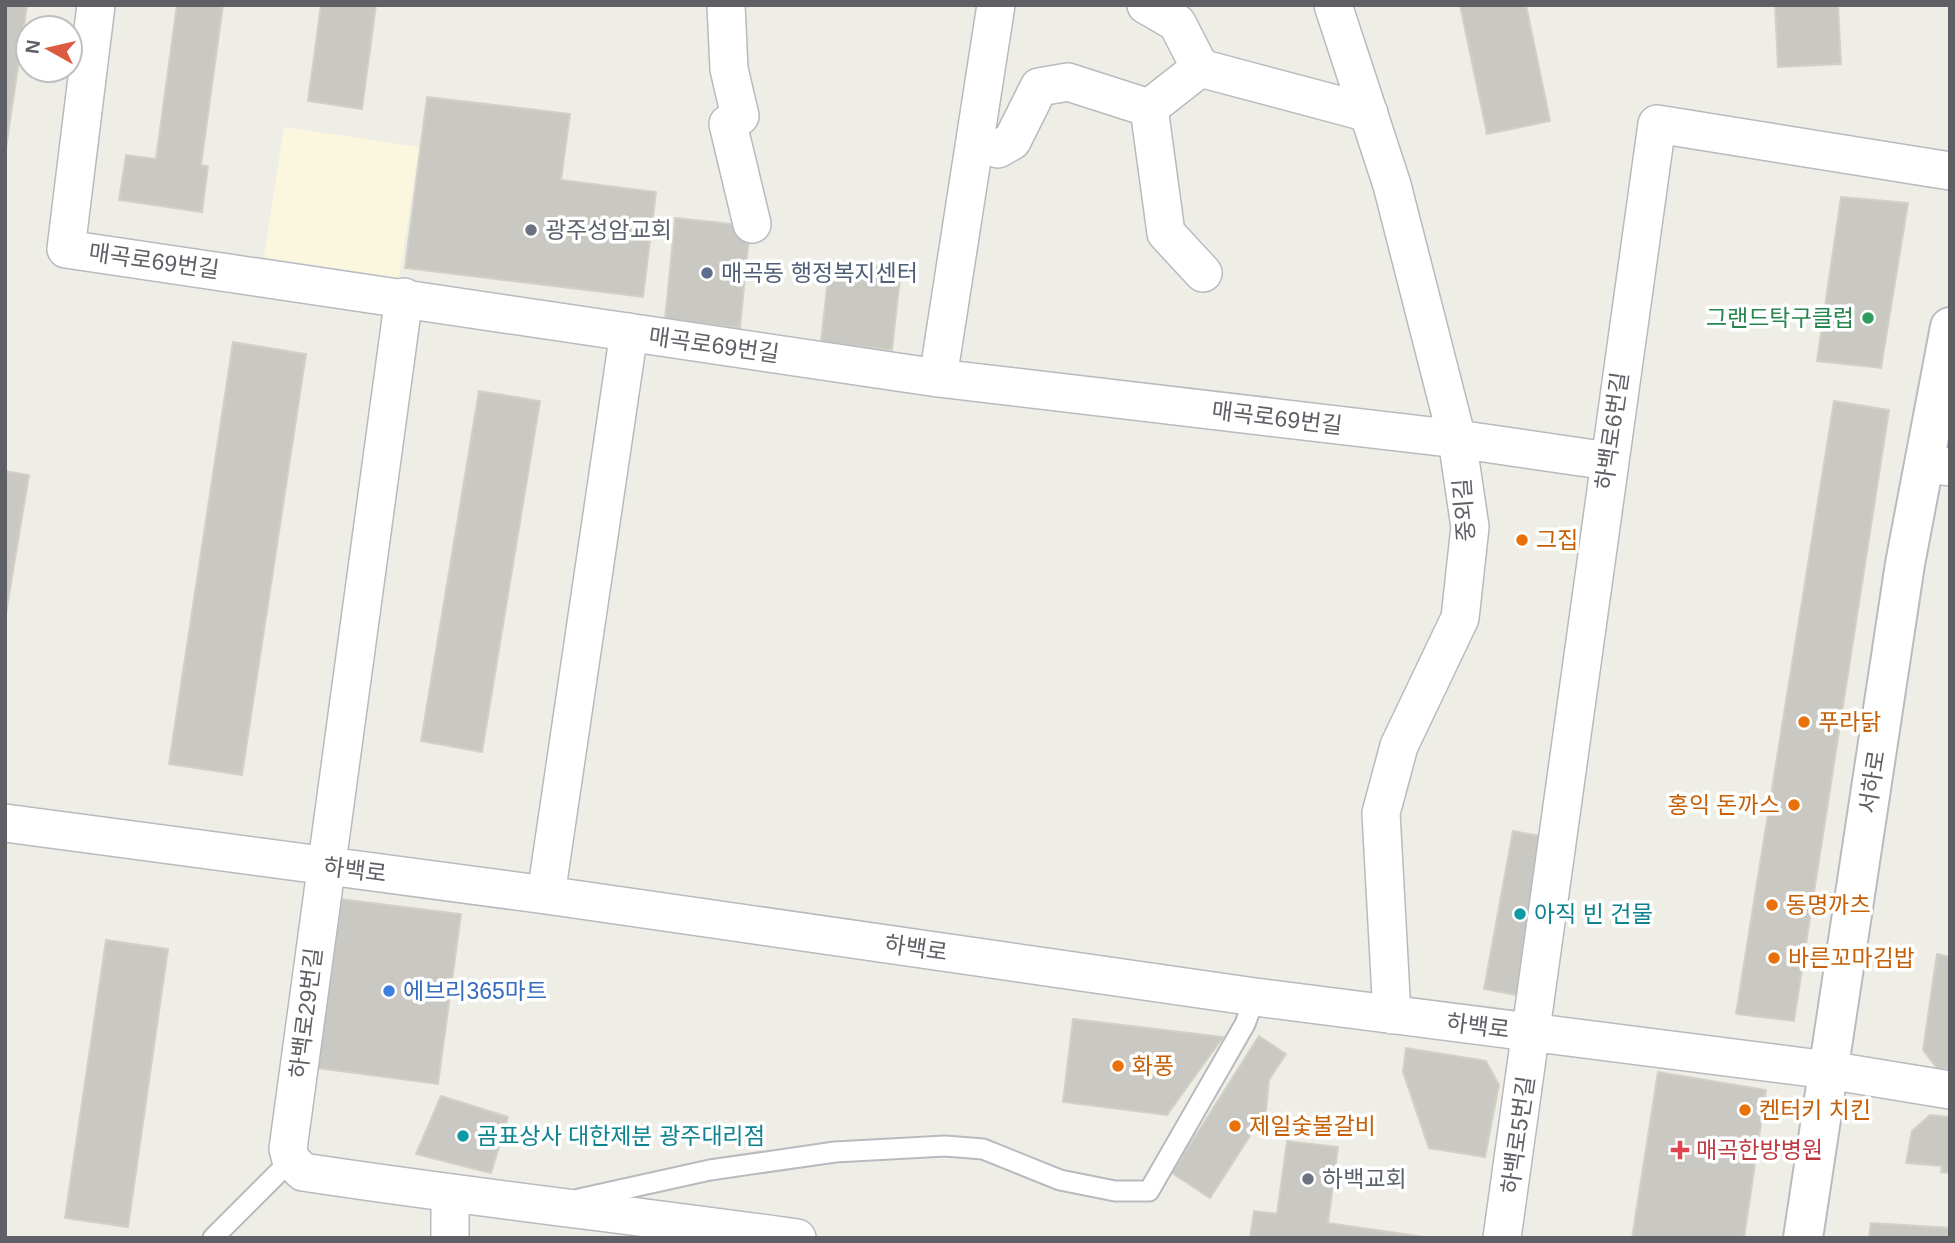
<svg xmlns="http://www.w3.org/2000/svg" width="1955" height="1243" font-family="Helvetica,'Noto Sans KR',sans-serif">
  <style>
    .commercial { fill: #fbf7df }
    .building { fill: #cac8c3; stroke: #d3d0c5; stroke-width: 2 }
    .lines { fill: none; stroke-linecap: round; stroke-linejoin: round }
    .service-casing { stroke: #b8babf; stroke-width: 23 }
    .minor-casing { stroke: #b8babf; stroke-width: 40 }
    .secondary-casing { stroke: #b9bbc0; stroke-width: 42 }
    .service { stroke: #fff; stroke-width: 19 }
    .minor { stroke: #fff; stroke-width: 37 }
    .secondary { stroke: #fff; stroke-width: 38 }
    .worship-dot { fill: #6b7280; stroke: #fff; stroke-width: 2.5 }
    .service-dot { fill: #5c6f8a; stroke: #fff; stroke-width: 2.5 }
    .leisure-dot { fill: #2e9e5b; stroke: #fff; stroke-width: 2.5 }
    .food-dot { fill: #e8710a; stroke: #fff; stroke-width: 2.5 }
    .culture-dot { fill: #0f9aa8; stroke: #fff; stroke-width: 2.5 }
    .shop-dot { fill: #3f7fe0; stroke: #fff; stroke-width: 2.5 }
    .health-dot { fill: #e0444e; stroke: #fff; stroke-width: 2.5 }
    .labels { text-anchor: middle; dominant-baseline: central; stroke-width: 7; stroke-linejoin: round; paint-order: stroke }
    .worship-label { font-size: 23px; fill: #5b616d; stroke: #fff; text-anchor: start }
    .street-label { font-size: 23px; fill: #5e6065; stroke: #fff }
    .service-label { font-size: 23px; fill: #4e5e75; stroke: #fff; text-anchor: start }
    .leisure-label { font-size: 23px; fill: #27864d; stroke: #fff; text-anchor: end }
    .food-label { font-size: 23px; fill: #c56008; stroke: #fff; text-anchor: start }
    .culture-label { font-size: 23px; fill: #0d838f; stroke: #fff; text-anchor: start }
    .shop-label { font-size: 23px; fill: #366cbe; stroke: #fff; text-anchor: start }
    .health-label { font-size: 23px; fill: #be3a42; stroke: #fff; text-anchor: start }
  </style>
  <rect width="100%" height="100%" fill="#efeee6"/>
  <path class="commercial" d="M284,127l135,20 -20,131 -135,-21z"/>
  <path class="building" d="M5,5h22l-22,150z
    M177,5h46l-22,160 7,1 -6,46 -83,-12 7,-45 30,4z
    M321,5h55l-14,104 -54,-8z
    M1460,5h66l24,116 -63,13z
    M1775,5h63l3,59 -63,3z
    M427,97l143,17 -9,66 95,12 -13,105 -238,-29z
    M1841,197l67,6 -27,165 -64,-7z
    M675,218l75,8 -10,102 -75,-8z
    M830,260l71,9 -9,81 -71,-8z
    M233,342l73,12 -64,421 -73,-11z
    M479,391l61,10 -58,351 -61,-11z
    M1834,401l55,9 -95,611 -58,-7z
    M5,471l24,4 -24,144z
    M1513,831l43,8 -29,158 -43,-8z
    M340,899l121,15 -23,170 -122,-16z
    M106,940l62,9 -40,278 -63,-9z
    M1937,954l13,3v113l-13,-2 -14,-18z
    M1073,1019l150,18 -56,78 -104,-13z
    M1259,1036l27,18 -17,26 -3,31 -56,87 -38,-25z
    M1406,1048l80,13 13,24 -14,72 -56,-9 -26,-76z
    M1658,1072l108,18 -22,148h-112z
    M441,1096l67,21 -17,56 -75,-19z
    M1930,1115l20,2v56l-9,-1 1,-6 -36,-3 6,-32z
    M1287,1141l51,6 -10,76 103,15h-181l4,-27 23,3z
    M1871,1223l79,5v10h-81z"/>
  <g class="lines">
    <g class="service-casing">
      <path id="service" d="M579,1199l131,-29 125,-18 110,-6 38,3 77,31 55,11h34l96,-167 10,-27
        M213,1238l78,-78"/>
    </g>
    <g class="minor-casing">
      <path id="minor" d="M96,5l-30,244 872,129 519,61 151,22
        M726,5l3,64 11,47 -12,8 24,100
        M1146,5l31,18 23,45
        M1333,5l59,180 65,254 13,88 -10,91 -61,128 -18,67 11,202
        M998,149l14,-8 27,-54 29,-5 81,26
        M1203,273l-37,-40 -17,-125 51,-40 169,45
        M404,297l-116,852 3,11 12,12c164,25 329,43 494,66
        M938,378l58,-373
        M1925,464l25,3
        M5,823l541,72 709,102 573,73 122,20
        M546,895l83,-563
        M450,1238v-44
        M1502,1238l155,-1114 293,47"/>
    </g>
    <g class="secondary-casing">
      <path id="secondary" d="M1803,1238l102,-674 45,-237"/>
    </g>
    <use href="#service" class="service"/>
    <use href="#minor" class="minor"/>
    <use href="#secondary" class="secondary"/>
  </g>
  <g class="worship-dot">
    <circle cx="531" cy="230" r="7"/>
    <circle cx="1308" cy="1179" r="7"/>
  </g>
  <circle class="service-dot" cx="707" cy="273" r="7"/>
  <circle class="leisure-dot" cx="1868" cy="318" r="7"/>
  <g class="food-dot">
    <circle cx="1522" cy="540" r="7"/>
    <circle cx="1804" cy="722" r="7"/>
    <circle cx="1794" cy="805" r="7"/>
    <circle cx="1772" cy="905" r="7"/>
    <circle cx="1774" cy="958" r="7"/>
    <circle cx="1118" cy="1066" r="7"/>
    <circle cx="1745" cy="1110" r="7"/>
    <circle cx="1235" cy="1126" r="7"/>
  </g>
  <g class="culture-dot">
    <circle cx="1520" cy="914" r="7"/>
    <circle cx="463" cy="1136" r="7"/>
  </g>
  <circle class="shop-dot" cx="389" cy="991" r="7"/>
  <path class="health-dot" d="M1676.5 1139.5h7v7h7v7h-7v7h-7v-7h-7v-7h7z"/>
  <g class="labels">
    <g class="worship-label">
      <text x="545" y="230">광주성암교회</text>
      <text x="1322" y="1179">하백교회</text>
    </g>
    <g class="street-label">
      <text transform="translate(154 261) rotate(8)">매곡로69번길</text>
      <text transform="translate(714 345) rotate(8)">매곡로69번길</text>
      <text transform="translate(1277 418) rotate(7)">매곡로69번길</text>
      <text transform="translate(1612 431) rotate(-82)">하백로6번길</text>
      <text transform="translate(1464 510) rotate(-94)">중외길</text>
      <text transform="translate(1872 782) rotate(-81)">서하로</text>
      <text transform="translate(355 870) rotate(7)">하백로</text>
      <text transform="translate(916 948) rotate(8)">하백로</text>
      <text transform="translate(306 1013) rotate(-83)">하백로29번길</text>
      <text transform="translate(1478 1026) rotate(7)">하백로</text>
      <text transform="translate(1518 1135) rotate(-82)">하백로5번길</text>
    </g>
    <g class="service-label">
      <text x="721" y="273">매곡동 행정복지센터</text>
    </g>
    <g class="leisure-label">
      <text x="1854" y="318">그랜드탁구클럽</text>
    </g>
    <g class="food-label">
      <text x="1536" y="540">그집</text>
      <text x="1818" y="722">푸라닭</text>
      <text x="1780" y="805" text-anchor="end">홍익 돈까스</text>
      <text x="1786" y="905">동명까츠</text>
      <text x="1788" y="958">바른꼬마김밥</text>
      <text x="1132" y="1066">화풍</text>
      <text x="1759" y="1110">켄터키 치킨</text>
      <text x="1249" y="1126">제일숯불갈비</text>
    </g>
    <g class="culture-label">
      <text x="1534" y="914">아직 빈 건물</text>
      <text x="477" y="1136">곰표상사 대한제분 광주대리점</text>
    </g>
    <g class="shop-label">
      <text x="403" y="991">에브리365마트</text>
    </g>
    <g class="health-label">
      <text x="1696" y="1150">매곡한방병원</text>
    </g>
  </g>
  <rect width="1955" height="1243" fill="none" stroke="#5e6065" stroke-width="14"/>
  <g transform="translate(49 49) rotate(278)"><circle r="33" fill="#ffffff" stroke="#bfbfc1" stroke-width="2"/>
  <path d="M0-5L12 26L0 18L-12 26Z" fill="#db5b40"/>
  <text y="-10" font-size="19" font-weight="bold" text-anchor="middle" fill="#5e6065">N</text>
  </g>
</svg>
